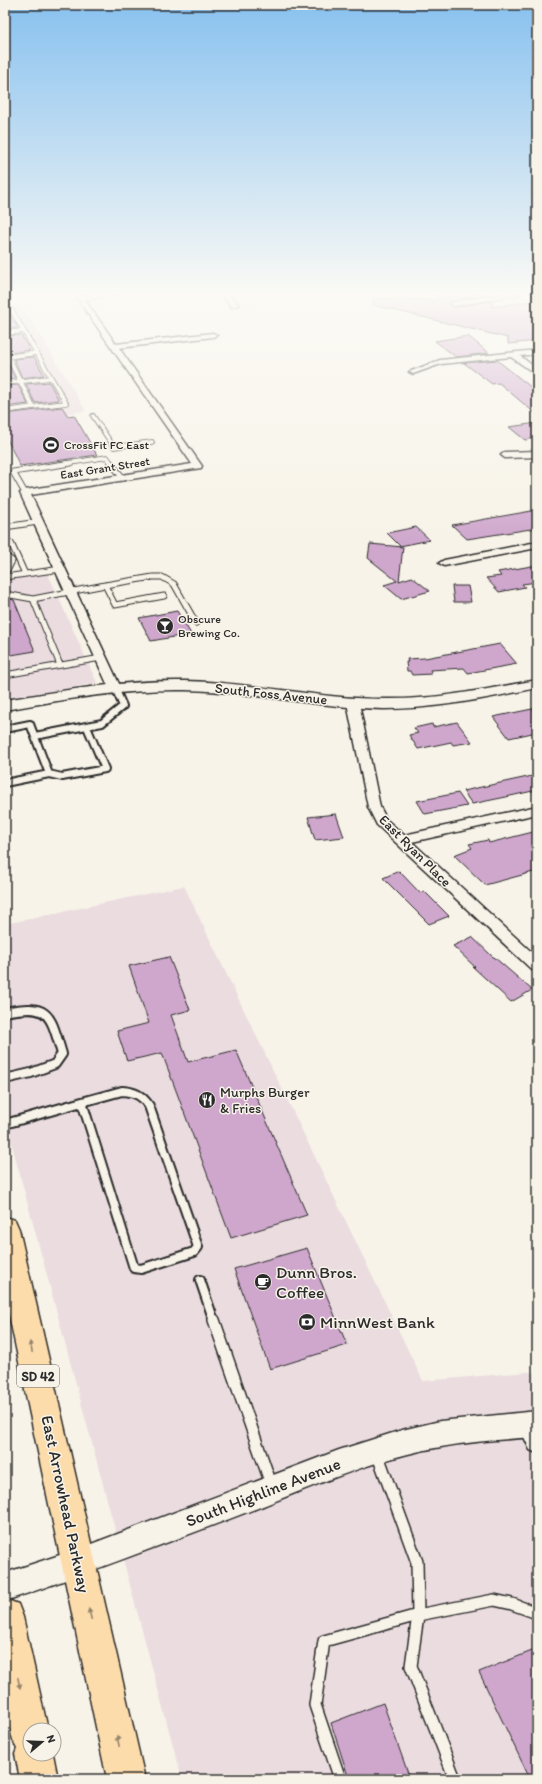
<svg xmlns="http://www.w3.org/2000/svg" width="542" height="1784" font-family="Itim,sans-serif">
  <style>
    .built { fill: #ebdce0 }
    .building { fill: #cfa7cd; stroke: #2b2b2b }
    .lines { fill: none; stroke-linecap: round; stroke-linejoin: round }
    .service-far4-casing { stroke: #2b2b2b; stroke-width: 5.5 }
    .service-far3-casing { stroke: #2b2b2b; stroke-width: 7 }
    .service-far2-casing { stroke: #2b2b2b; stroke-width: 10 }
    .service-far1-casing { stroke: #2b2b2b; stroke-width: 12 }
    .service-casing { stroke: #2b2b2b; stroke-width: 14 }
    .minor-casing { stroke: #2b2b2b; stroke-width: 3 }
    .tertiary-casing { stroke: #2b2b2b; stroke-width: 3 }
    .primary-casing { stroke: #2b2b2b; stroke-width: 3 }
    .service-far4 { stroke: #f7f3e8; stroke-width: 4 }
    .service-far3 { stroke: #f7f3e8; stroke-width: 5 }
    .service-far2 { stroke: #f7f3e8; stroke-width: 6 }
    .service-far1 { stroke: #f7f3e8; stroke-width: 8 }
    .service { stroke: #f7f3e8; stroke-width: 11 }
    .minor { fill: #f7f3e8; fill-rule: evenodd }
    .tertiary { fill: #f7f3e8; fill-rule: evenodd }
    .primary { fill: #fddcac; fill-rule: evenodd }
    .oneway { fill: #94846c }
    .labels { text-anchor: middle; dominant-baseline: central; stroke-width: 3; stroke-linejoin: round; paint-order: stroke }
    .far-poi-label { font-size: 12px; fill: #2b2b2b; stroke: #f7f3e8; text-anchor: start }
    .far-street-label { font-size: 12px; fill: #2b2b2b; stroke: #f7f3e8 }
    .shield { fill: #f7f3e8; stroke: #686764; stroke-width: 1 }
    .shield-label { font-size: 13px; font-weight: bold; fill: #2b2b2b }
    .street-label { font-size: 14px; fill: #2b2b2b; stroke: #f7f3e8 }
    .poi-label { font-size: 14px; fill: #2b2b2b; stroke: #f7f3e8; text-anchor: start }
    .near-poi-label { font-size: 17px; fill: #2b2b2b; stroke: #f7f3e8; text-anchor: start }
    .near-street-label { font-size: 17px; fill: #2b2b2b; stroke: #f7f3e8 }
  </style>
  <rect width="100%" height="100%" fill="#f7f3e8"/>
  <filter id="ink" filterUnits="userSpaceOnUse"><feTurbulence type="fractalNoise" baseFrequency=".025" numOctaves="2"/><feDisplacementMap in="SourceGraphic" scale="8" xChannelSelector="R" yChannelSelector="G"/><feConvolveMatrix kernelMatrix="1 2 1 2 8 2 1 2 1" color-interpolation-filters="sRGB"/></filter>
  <g filter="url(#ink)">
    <path class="built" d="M5,305l19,3 62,103 -81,10z
      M47,572l50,111 -92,17v-121z
      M184,886l239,495 105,-9 9,1v406h-355l-177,-660v-195z"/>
    <path class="building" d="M431,294h60l-37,7 -5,2 5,4 38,-6v6l45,-7v41l-29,3v-6l-135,-33 1,-7 66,2z
      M5,312h4l9,16 -13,1z
      M21,335l9,15 -20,3 -5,-6v-11z
      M468,336l21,17 -33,4 -21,-16z
      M34,357l10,18 -22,3 -8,-19z
      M5,360h1l9,18 -10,1z
      M497,360l40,32v23l-38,-32 -7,1 -28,-21z
      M49,382l10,18 -24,3 -9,-19z
      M18,385l10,19 -23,3v-21z
      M62,407l6,9 6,-1 23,40 -77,11 -15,-31v-21z
      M537,423v15l-12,2 -16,-13z
      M537,510v18l-70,11 -15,-14z
      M416,527l14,13 -30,6 -13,-13z
      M370,544l33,3 -4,34 13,-4 18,14 -29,8 -17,-14 13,-4 -29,-23z
      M537,565v17l-15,2 3,3 -26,5 -13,-14 15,-2 -3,-4z
      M452,586h16l3,16h-17z
      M5,598l9,2 21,51 -30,5z
      M177,611l14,23 -40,7 -12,-23z
      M500,644l17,20 -49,9 -4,-5 -34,2 2,4 -20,1 -2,-4h-3l-1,-9h2l-1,-3 18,-1z
      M537,708v24l-28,6 -16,-21z
      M457,722l15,20 -19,3 -2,-3 -33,7 -9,-14 9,-2 -4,-5 18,-4 1,3z
      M537,775v15l-31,7 -34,7 -9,-13z
      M458,793l9,13 -42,8 -8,-13z
      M336,814l8,23 -29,3 -7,-23z
      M537,831v40l-52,14 -31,-30 18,-7 -3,-4 19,-4 1,3z
      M399,871l21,22 4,-2 25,25 -20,8 -46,-46z
      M472,937l21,20h1l38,33 -21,12 -38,-35h2l-22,-21z
      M169,957l21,53 -19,5 17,47 48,-12 71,165 -76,23 -69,-185 -35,8 -10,-30 32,-8 -20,-57z
      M307,1248l40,97 -77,24 -36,-100z
      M537,1649v130h-7l-51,-107z
      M383,1703l27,76h-61l-18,-56z"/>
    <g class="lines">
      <g class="service-far4-casing">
        <path id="service-far4" d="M5,309h6l55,94 -33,4
          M5,333l19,-2
          M5,350l28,57 -28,4
          M5,357l32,-4
          M5,383l45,-5
          M93,416l21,31 38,-5
          M64,464l43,-7 5,7"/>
      </g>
      <g class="service-far3-casing">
        <path id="service-far3" d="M111,463l12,15
          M25,493l-12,-21 58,-9
          M5,527l33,-5
          M5,544l6,-1 14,31
          M5,555l7,6 -4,8 -3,2
          M5,577l56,-8
          M105,585l10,20 49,-9
          M5,594l28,5 72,-14 48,-8h9l12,7 22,39
          M33,599l27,66
          M5,675l96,-17"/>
      </g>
      <g class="service-far2-casing">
        <path id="service-far2" d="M5,729l25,-5 19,50
          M35,736l67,-13 21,-17 -8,-18
          M5,783l44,-9 13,3 43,-8 -18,-42"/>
      </g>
      <g class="service-far1-casing">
        <path id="service-far1" d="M5,1012c45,-9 45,2 57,42l-7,10 -24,9 -26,6
          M122,1091c13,1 20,4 27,15l49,141 -4,5 -53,17 -7,-1 -52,-166z
          M5,1124l77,-22
          M200,1280l14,41"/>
      </g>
      <g class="service-casing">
        <path id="service" d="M214,1320l57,164
          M377,1453l40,109 1,53 -7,51 44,113
          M340,1779l-25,-74 9,-64 94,-26 76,-15 18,4 25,9"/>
      </g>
      <g class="minor-casing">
        <path id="minor" d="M94,294h25l-34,6 31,44 97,-11 4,2 -4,2 -94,11 83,118 -1,2 -170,27 90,193 -6,3 -6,-3 -89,-195 5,-3 167,-26 -115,-166 3,-2z
          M221,294h7l11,11 -7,2z
          M502,294h19l-67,12 -4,-2 4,-2z
          M537,350v4l-17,2 17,13v6l-26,-18 -70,7 -28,10 -4,-2 31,-12z
          M537,451v6l-32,1 -4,-3 4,-3z
          M537,542v6l-93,18 -5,-3 5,-3z
          M353,699l4,2 2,2 21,104 7,13 17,15 133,-29v8l-125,28 125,115v14l-5,-1 -155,-145 -9,-18 -21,-104 2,-2z
          M528,1414l7,3 2,4v32l-7,-3 -12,-26 3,-7z"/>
      </g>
      <g class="tertiary-casing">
        <path id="tertiary" d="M537,680v8c-50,10 -101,21 -153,21 -67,-1 -132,-18 -199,-19 -60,-1 -120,9 -180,20v-10c60,-10 120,-20 180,-19 67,1 132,18 199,18 52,1 103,-10 153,-19z
          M537,1411v26c-32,2 -64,4 -96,10 -61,10 -120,36 -178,59 -86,33 -171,66 -258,95v-28l73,-24 261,-99 63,-20 38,-9z"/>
      </g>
      <g class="primary-casing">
        <path id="primary" d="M5,1217l10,3 4,9 126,550h-38l-102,-483z
          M5,1599l13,5 5,13 25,113h-18v24h23l5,25h-38l-5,-25 2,-5c-17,-32 -12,-111 -12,-150z"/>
      </g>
      <use href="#service-far4" class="service-far4"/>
      <use href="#service-far3" class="service-far3"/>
      <use href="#service-far2" class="service-far2"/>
      <use href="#service-far1" class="service-far1"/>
      <use href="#service" class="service"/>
      <use href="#minor" class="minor"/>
      <use href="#tertiary" class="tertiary"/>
      <use href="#primary" class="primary"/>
    </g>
    <defs><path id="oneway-solid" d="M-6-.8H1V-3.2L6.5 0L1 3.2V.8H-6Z"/></defs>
    <g class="oneway">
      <use href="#oneway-solid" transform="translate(31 1347) rotate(-103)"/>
      <use href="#oneway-solid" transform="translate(90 1614) rotate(-103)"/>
      <use href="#oneway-solid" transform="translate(19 1683) rotate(78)"/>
      <use href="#oneway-solid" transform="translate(118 1741) rotate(-103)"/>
    </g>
  </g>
  <linearGradient id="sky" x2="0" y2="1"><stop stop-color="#88c1ef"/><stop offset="0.54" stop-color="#fbfaf5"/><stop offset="1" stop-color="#fbfaf5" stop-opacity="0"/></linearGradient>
  <rect width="542" height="544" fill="url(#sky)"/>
  <defs>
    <g id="stadium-disc" transform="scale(0.9)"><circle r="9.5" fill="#2b2b2b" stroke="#f7f3e8"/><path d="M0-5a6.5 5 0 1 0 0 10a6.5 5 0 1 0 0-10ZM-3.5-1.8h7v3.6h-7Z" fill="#fff"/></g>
    <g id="bar-disc" transform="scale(0.9)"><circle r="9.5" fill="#2b2b2b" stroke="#f7f3e8"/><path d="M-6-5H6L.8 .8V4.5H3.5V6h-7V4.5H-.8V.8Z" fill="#fff"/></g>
    <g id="restaurant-disc" transform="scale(0.9)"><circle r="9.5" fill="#2b2b2b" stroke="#f7f3e8"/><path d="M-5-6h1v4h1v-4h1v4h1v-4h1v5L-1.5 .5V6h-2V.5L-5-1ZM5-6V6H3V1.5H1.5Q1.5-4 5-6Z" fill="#fff"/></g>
    <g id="cafe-disc" transform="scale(0.9)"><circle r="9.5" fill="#2b2b2b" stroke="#f7f3e8"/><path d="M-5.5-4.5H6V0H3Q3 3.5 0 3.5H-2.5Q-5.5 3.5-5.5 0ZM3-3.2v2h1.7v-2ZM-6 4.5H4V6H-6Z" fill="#fff"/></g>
    <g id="bank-disc" transform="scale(0.9)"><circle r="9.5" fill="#2b2b2b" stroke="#f7f3e8"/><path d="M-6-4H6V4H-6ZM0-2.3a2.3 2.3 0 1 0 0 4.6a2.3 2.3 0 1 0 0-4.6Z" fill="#fff"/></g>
  </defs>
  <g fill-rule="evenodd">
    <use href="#stadium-disc" x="51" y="445"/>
    <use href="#bar-disc" x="165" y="626"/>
    <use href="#restaurant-disc" x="207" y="1100"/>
    <use href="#cafe-disc" x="263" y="1282"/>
    <use href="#bank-disc" x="307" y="1322"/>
  </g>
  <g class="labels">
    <g class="far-poi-label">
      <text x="64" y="445">CrossFit FC East</text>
      <text x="178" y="619">Obscure<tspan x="178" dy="14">Brewing Co.</tspan></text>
    </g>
    <g class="far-street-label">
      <text transform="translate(105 468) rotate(-9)">East Grant Street</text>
    </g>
    <rect class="shield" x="17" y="1365" width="42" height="22" rx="3"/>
    <g class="shield-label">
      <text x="38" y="1376">SD 42</text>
    </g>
    <g class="street-label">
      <text transform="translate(271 694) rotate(6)">South Foss Avenue</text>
      <text transform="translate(415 851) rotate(45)">East Ryan Place</text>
    </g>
    <g class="poi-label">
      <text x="220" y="1092">Murphs Burger<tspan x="220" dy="16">&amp; Fries</tspan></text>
    </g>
    <g class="near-poi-label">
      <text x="276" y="1272">Dunn Bros.<tspan x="276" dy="20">Coffee</tspan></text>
      <text x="320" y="1322">MinnWest Bank</text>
    </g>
    <g class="near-street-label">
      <text transform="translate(263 1492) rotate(-21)">South Highline Avenue</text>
      <text transform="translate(66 1504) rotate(78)">East Arrowhead Parkway</text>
    </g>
  </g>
  <rect width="542" height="1784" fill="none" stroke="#f7f3e8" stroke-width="20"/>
  <rect x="10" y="10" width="522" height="1764" fill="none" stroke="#2b2b2b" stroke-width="1.5" filter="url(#ink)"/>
  <g transform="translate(42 1742) rotate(71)"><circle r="19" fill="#f7f3e8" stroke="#a5a39c"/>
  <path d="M0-3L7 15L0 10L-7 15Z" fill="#2b2b2b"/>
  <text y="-6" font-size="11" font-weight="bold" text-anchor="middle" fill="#2b2b2b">N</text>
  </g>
</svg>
